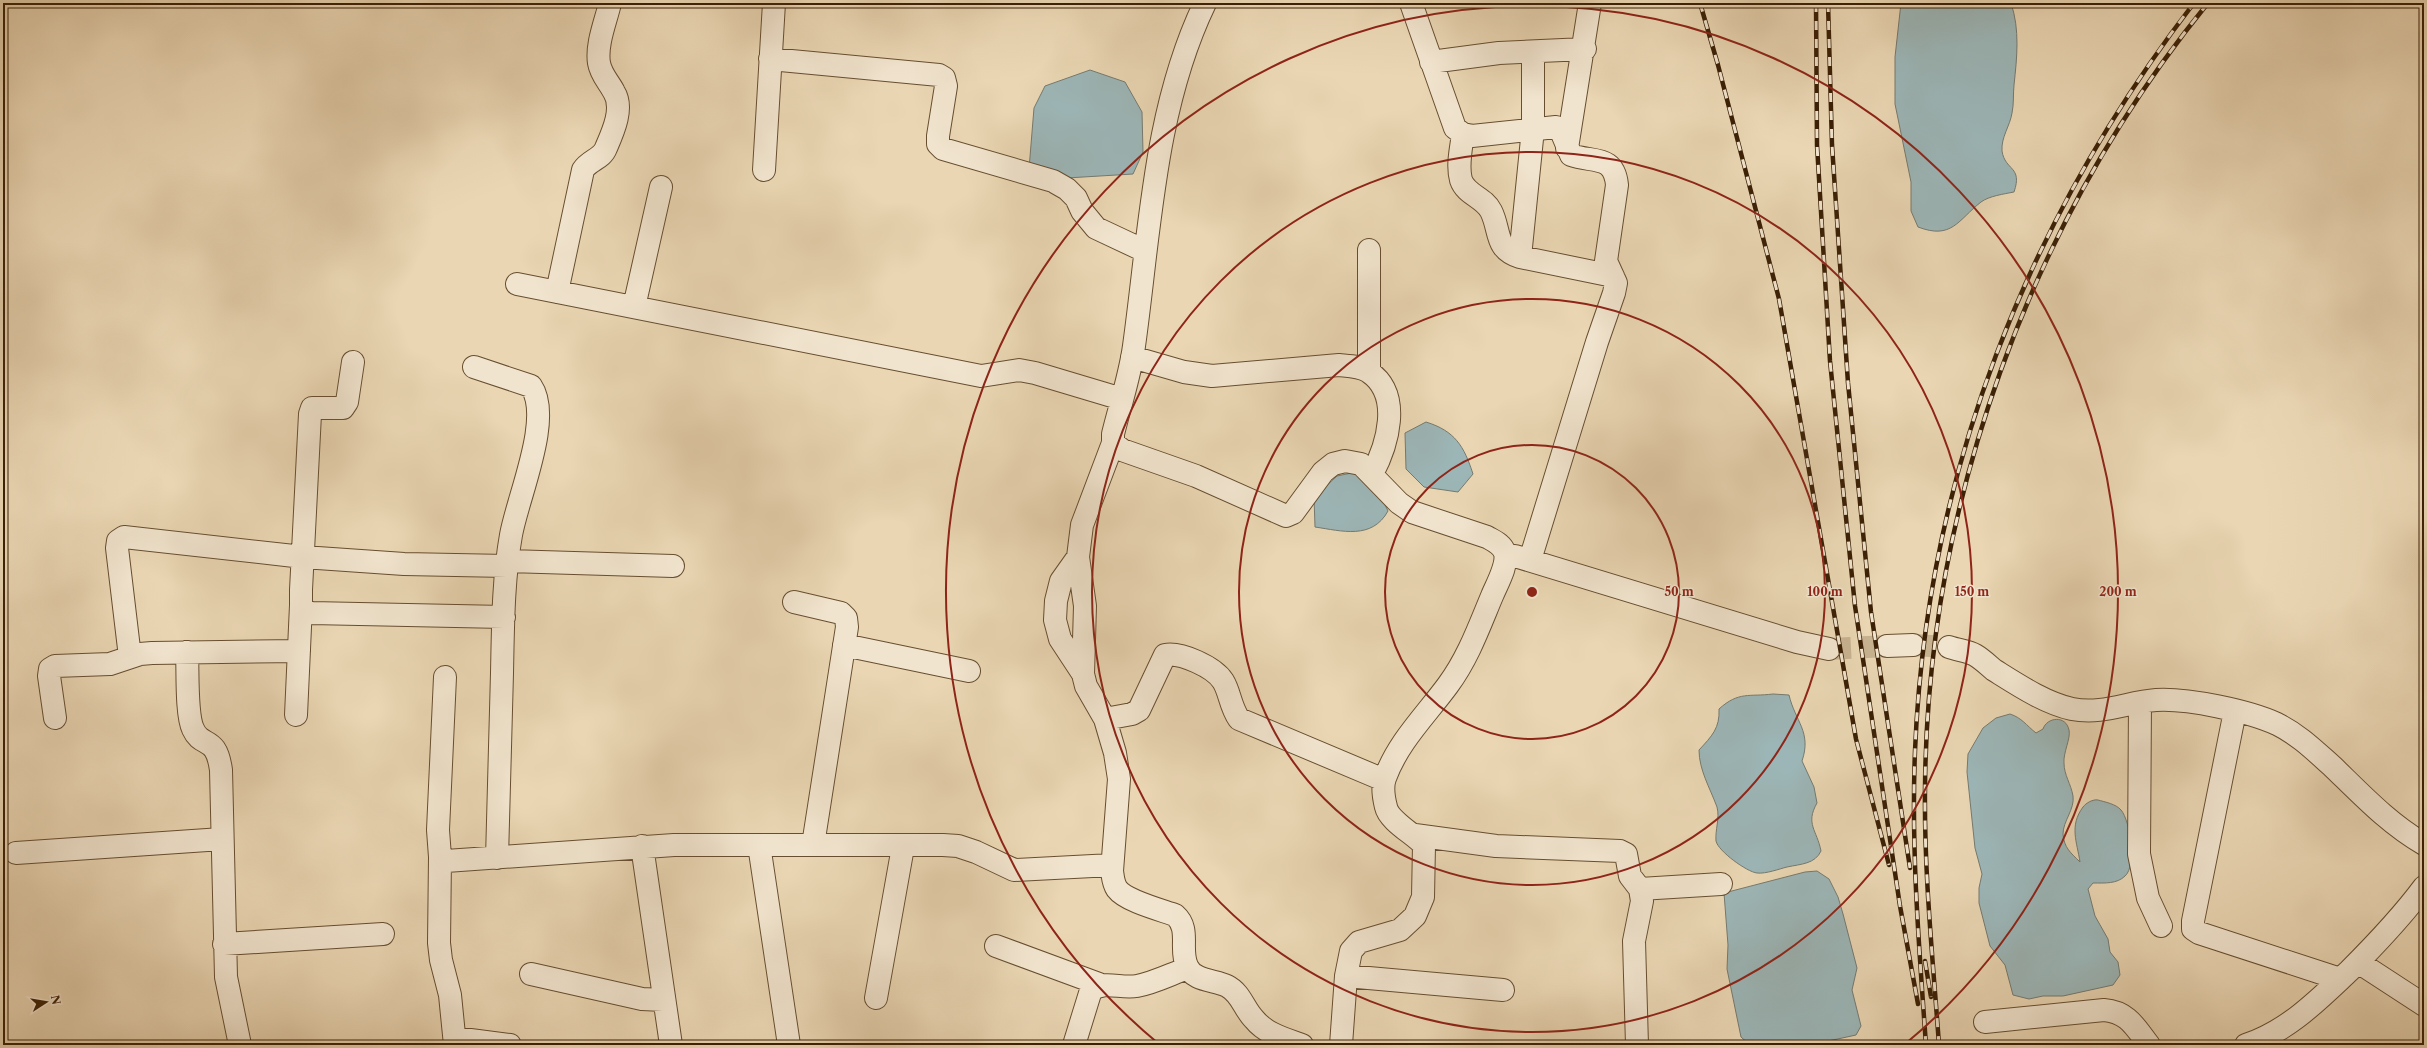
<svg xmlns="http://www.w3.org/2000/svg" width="2427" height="1048" font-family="'Libre Caslon Text',serif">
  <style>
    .water { fill: #9cb6b7; stroke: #757a70 }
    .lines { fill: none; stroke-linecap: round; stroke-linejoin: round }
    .minor-tunnel { stroke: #c7b290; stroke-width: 22; stroke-dasharray: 22 11; stroke-linecap: butt }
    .minor-casing { stroke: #674e30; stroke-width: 24 }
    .minor { stroke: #f1e4ce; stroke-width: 22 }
    .rail-casing { stroke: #3b2005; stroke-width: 4.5 }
    .rail { stroke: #f1e4ce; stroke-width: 3; stroke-dasharray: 9; stroke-linecap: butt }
    .ring { fill: none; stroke: #8f2418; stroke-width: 2 }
    .centre { fill: #8f2418; stroke: #f1e4ce; stroke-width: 2 }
    .ring-label { font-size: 12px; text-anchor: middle; font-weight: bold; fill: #8f2418; stroke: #f1e4ce; stroke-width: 3; stroke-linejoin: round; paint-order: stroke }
  </style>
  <rect width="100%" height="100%" fill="#ead6b3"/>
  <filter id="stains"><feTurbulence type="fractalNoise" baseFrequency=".005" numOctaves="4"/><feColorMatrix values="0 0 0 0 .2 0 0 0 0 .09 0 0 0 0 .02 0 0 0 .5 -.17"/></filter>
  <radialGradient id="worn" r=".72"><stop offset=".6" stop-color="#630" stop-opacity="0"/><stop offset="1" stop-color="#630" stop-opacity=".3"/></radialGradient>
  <path class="water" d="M1901,3h110c9,27 6,54 3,82 -1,9 0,19 -2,28 -2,13 -11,24 -10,38 3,20 21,15 12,41 -10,2 -25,4 -33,10 -23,18 -29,38 -63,25l-7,-16v-29l-16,-78v-47z
    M1090,70l35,12 17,30 1,40 -10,22 -83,5 -21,-10 5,-61 11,-22z
    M1426,422c29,9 38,24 47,52l-15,18 -34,-5 -18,-18 -1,-36z
    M1361,471l9,3 18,37c-16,29 -46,20 -73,16l-1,-30 23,-21z
    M1773,694l16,1c6,26 23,37 13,66l12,26 3,16c-12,21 0,27 4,48 -6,13 -20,13 -34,16 -8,2 -21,7 -30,6 -10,-1 -39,-22 -41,-32 -1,-11 4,-23 1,-34 -7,-19 -18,-37 -18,-57 13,-14 21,-22 20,-41 20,-18 30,-12 54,-15z
    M2010,714c12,4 16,11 26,19l7,-4c4,-12 23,-14 26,1 2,8 -6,23 -5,33 0,12 7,21 9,33 2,13 -10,25 -10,38 1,14 8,19 17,28 -3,-20 -11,-36 3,-55 3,-4 10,-8 15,-7 7,2 18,4 23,10 9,10 16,56 4,66 -8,8 -20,7 -32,7l-5,6 7,27 13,23 2,13 8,10 2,13 -7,10 -50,11h-20l-14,3 -16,-4 -8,-30 -15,-19 -11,-43v-15l3,-14 -7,-26 -8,-76 1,-18 15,-26 13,-10z
    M1817,871l12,8 9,18 5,17 14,54 -5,22 9,36 -5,9 -46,10h-60l-9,-8 -14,-68 1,-24 -4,-52 81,-21z"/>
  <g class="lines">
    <path class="minor-tunnel" d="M1913,645l36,2
      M1829,649l58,-3"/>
    <g class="minor-casing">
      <path id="minor" d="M1205,3c-51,106 -55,228 -71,343 -4,30 -14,59 -21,88v9l9,7 74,26 90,40 7,-3 30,-41 10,-8 12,-3 16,3 38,39 13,9 75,25c7,4 15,7 18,16 3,12 -8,31 -13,43 -13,31 -24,62 -44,89 -22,30 -50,57 -63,93 -3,8 -1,21 1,29 3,14 28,27 38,38l-1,52 -8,19 -15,14 -41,12 -8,9 -5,25 -5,69
        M1411,3l44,125 8,6 9,2 84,-9 5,4 10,24c22,8 43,-1 46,30l-11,76 10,22 -2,10 -17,49 -67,218
        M770,59l169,16 5,3 2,8 -8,50v8l5,5 110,32 14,8 9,9 6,13 14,17 49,23
        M1431,62l68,-9 86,-4
        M1463,134c-2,15 -6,32 -2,46 5,15 23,17 30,31 10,20 3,38 29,46l93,19
        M1567,148l23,-145
        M764,170l10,-167
        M1520,257l13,-128v-77
        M517,284l464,92 38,-6 16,3 87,26
        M557,292l26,-122c6,-10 19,-11 23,-22 7,-16 18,-40 8,-56 -5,-10 -13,-17 -15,-29 -3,-19 7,-42 11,-60
        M634,307l27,-120
        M1132,357l52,15 28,4 127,-11c10,1 22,1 30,7 34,23 18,74 3,102
        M353,362l-6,40 -4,6h-31l-2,6 -9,176v15l3,5 7,3 193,4
        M474,367l57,19c22,32 -13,110 -20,149 -8,45 -8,92 -9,138 -2,62 -3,123 -5,185
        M1369,372v-122
        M1113,443l-31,82 -4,32 7,49 -2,68 3,12 19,33 10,34 4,26 -7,92c1,6 1,12 5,18 9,12 44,21 58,26 16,14 4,34 12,51 6,15 28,14 40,20 14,7 17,23 27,33 12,15 31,20 48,26
        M1515,556l282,86 32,7
        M1078,557l-17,24 -5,20 -1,19 5,19 23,35
        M508,561l165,5
        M794,602l47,11 5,5 1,9 -34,218
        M844,645l125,26
        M1887,646l26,-1
        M1949,647c8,3 19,4 26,8 7,4 13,10 19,15 24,15 51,33 78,39 30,6 56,-7 84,-9 31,-2 93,11 121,24 22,11 37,26 55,42 29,28 57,58 92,78
        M187,652c1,18 -1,62 6,77 9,20 23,5 28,41l5,207 14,68
        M130,657l-13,-109 1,-7 6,-4 179,20 101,7 103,2
        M445,677l-7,153 2,27 6,4 228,-16h269l15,1 18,6 38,18 98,-5
        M2140,703l-1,151 9,44 13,28
        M2235,711l-42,210v8l6,4 141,46
        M296,715l5,-110
        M55,718l-6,-42 1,-7 5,-3 55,-2 30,-10 12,-1 147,-2
        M1105,719l27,-5 7,-4 26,-55c16,-3 49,12 58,26 7,11 7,25 16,38l145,61
        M1415,835l81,11 124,5 6,3 4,22 10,13 81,-5
        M759,845l30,200
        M642,846l29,199
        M16,853l206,-14
        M440,857l-1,86 2,17 9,35 5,50
        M224,944l159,-10
        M996,946l103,38
        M2358,962l66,43
        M531,974l111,25 21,1
        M1346,976l157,14
        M876,998l27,-151
        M1985,1022l119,-12c24,2 31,17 45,35
        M455,1038l55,7
        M1074,1045l17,-55c15,-10 29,-1 46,-4 17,-3 34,-12 51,-18
        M1637,1045l-3,-104 8,-40 -2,-12
        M2246,1045c42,-14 71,-44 103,-74 27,-27 52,-53 75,-84"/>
    </g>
    <use href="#minor" class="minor"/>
    <g class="rail-casing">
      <path id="rail" d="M1700,3l18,62 61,234 77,440 33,126
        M1816,3l1,142 13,216 25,245 45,300 18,98
        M1828,3l4,142 16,238 23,229 39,256
        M1925,961l6,36
        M1926,1045c-7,-98 -15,-196 -11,-294 11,-275 112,-531 279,-748
        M1939,1045c-6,-85 -15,-170 -14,-256 2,-283 104,-566 283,-786"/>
    </g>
    <use href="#rail" class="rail"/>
  </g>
  <g class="ring">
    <circle cx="1532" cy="592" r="147"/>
    <circle cx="1532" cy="592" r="293"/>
    <circle cx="1532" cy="592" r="440"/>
    <path d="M1159 1044A586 586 0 1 1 1905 1044"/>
  </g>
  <circle cx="1532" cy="592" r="6" class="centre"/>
  <g class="ring-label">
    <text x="1679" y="596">50 m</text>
    <text x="1825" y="596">100 m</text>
    <text x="1972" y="596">150 m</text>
    <text x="2118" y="596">200 m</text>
  </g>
  <rect width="2427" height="1048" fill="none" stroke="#ead6b3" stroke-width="16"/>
  <rect x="4" y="4" width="2419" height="1040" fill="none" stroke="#3b2005" stroke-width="2"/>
  <rect x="8" y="8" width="2411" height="1032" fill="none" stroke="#3b2005"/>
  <g transform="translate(46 1002) rotate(78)" stroke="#f1e4ce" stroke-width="3" paint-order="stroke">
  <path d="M0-3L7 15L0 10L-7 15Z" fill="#3b2005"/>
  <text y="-6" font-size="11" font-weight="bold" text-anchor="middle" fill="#3b2005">N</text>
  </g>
  <rect width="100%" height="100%" filter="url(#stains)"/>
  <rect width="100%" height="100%" fill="url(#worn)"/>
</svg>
